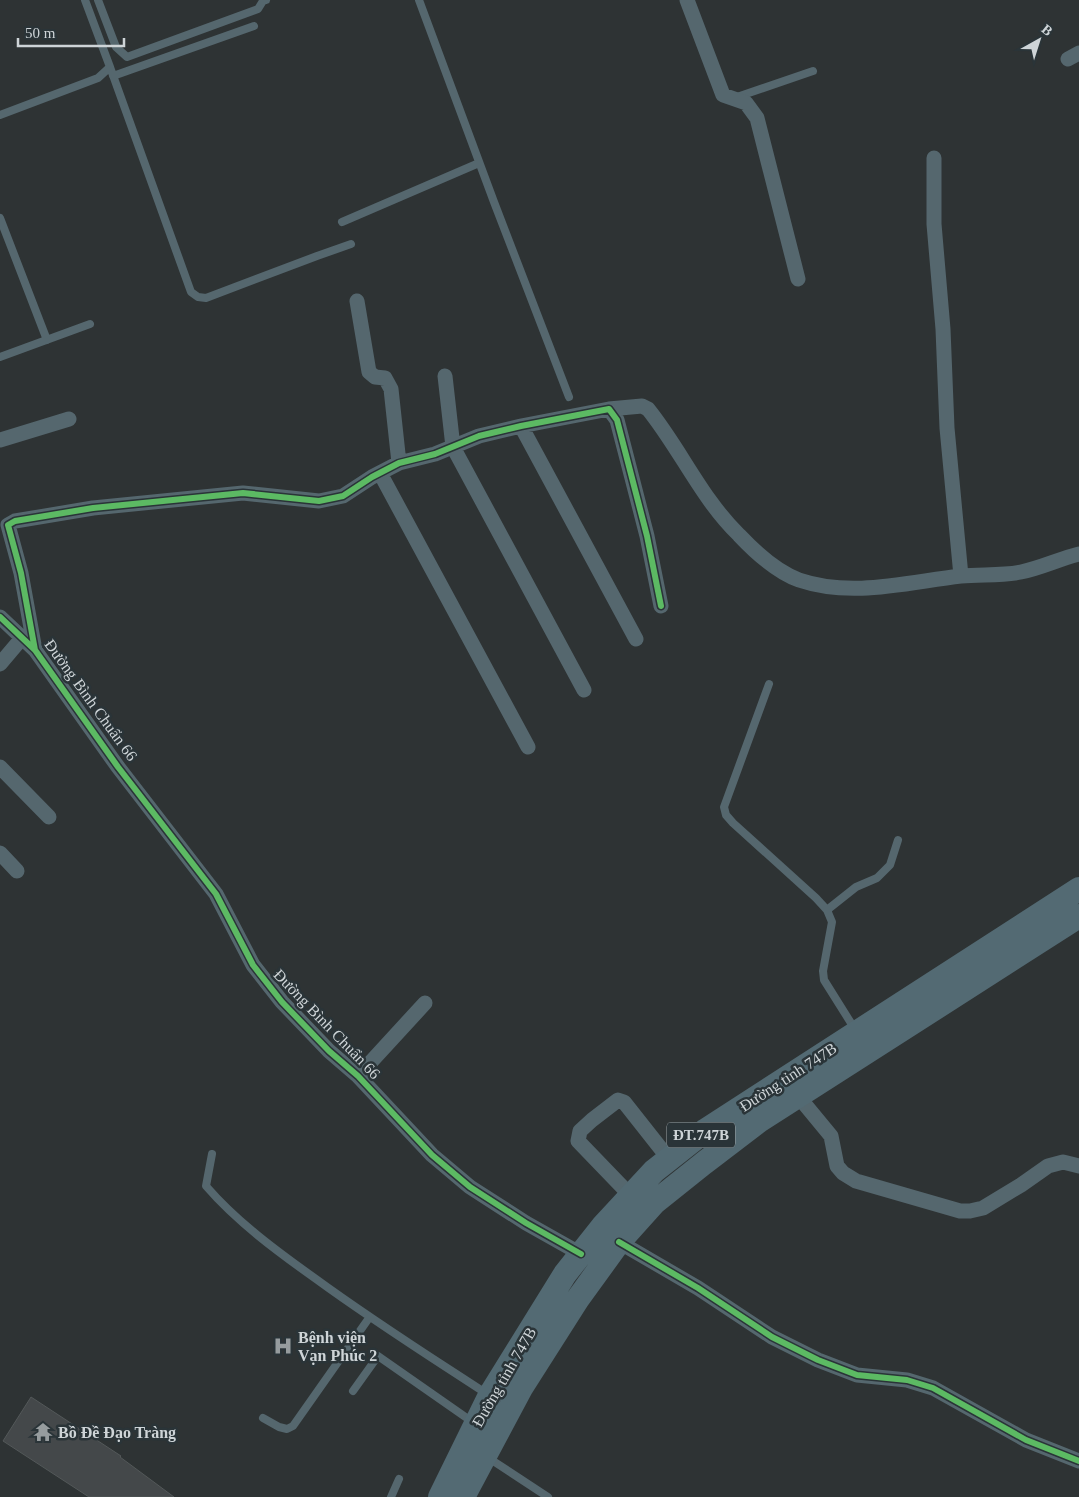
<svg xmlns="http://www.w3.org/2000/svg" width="1079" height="1497" font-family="Georgia,serif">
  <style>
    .building { fill: #44484a; stroke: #535859 }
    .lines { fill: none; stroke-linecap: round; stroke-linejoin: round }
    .service { stroke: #55676e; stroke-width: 8 }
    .minor { stroke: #55676e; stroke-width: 15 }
    .primary { stroke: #536a73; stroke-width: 24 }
    .cycleway-casing { stroke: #2a3438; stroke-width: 9 }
    .cycleway { stroke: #5cba63; stroke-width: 6 }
    .labels { text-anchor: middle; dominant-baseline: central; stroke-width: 5; stroke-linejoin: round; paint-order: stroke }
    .shield { fill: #2a3438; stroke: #9da4a7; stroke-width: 1 }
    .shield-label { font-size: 15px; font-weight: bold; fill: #ced4d7 }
    .street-label { font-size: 16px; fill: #ced4d7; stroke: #2a3438 }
    .poi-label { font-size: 16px; font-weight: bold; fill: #ced4d7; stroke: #2a3438; text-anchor: start }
  </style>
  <rect width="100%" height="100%" fill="#2e3334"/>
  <path class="building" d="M31,1397l90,59 -1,1 54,40h-85l-86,-56z"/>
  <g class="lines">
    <path class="service" d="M98,0l18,47 11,10 131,-48 5,-8 3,-1
      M419,0l75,202 75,195
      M110,67l81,225 7,5 8,1 111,-42 34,-12
      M113,76l141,-50
      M734,98l79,-27
      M0,115l98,-37 12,-11 -25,-67
      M0,218l47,122
      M342,222l137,-59
      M0,357l90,-33
      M769,684l-45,123 2,8 7,8 83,75 11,12 5,12 -9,49 1,9 32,51
      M827,910l29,-23 21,-9 13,-13 8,-25
      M212,1154l-6,32c31,36 72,66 110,93 56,41 113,77 171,115
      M353,1391l25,-35 96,67
      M263,1418l16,9 8,2 6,-3 76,-108
      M487,1457l61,40
      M391,1497l8,-18"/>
    <path class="minor" d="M687,0l36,95 23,8 11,15 41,161
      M1068,59l11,-6
      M934,158v66l9,105 4,99 14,148
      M357,301l12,71 6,5 10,1 6,11 8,74
      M445,376l8,71 131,243
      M609,409l33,-3 6,3c33,41 53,89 91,126 16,17 38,37 60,45 53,18 109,2 162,-4 19,-2 41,0 60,-4 20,-4 38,-13 58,-18
      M521,426l115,213
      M0,440l69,-21
      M380,473l148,274
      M0,617l35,33 83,117 98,127 37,71 29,37 47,49 29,25 74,79 38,32 56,36 55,31
      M35,650l-14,-77 -13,-48 7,-4 78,-13 150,-15 76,8 24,-5 29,-19 27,-14 36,-9 44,-18 42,-10 88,-17 8,11 30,116 14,70
      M0,664l22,-26
      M0,767l49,50
      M0,853l17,18
      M358,1076l67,-73
      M798,1096l33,40 6,30 6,7 13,8 104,30h10l13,-3 38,-23 27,-19 15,-4 16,4
      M631,1196l-53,-55 2,-10 12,-11 26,-20 6,2 45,57
      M619,1242l79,46 74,49 46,23 39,15 50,5 26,8 93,52 53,21"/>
    <path class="primary" d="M440,1497l50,-102 75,-121 38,-48 51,-55 52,-41 373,-241
      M463,1497l58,-109 56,-88 42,-58 35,-39 50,-40 55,-42 320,-205"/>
    <g class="cycleway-casing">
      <path id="cycleway" d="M0,617l35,33 83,117 98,127 37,71 29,37 47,49 29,25 74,79 38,32 56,36 55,31
        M35,650l-14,-77 -13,-48 7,-4 78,-13 150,-15 76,8 24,-5 29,-19 27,-14 36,-9 44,-18 42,-10 88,-17 8,11 30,116 14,70
        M619,1242l79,46 74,49 46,23 39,15 50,5 26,8 93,52 53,21"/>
    </g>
    <use href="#cycleway" class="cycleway"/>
  </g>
  <defs>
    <g id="hospital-bare" transform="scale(1.5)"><path d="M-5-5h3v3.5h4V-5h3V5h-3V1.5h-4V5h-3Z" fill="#969c9e" stroke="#2a3438" stroke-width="2.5" paint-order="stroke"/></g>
    <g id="temple-bare" transform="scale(1.5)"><path d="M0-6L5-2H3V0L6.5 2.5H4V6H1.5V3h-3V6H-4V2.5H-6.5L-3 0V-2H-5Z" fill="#969c9e" stroke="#2a3438" stroke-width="2.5" paint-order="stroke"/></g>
  </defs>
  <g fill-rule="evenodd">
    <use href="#hospital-bare" x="283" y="1346"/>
    <use href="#temple-bare" x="43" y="1432"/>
  </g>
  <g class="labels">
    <rect class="shield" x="667" y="1122.5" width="68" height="25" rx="4"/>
    <g class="shield-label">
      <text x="701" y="1135">ĐT.747B</text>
    </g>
    <g class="street-label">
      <text transform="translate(91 700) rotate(54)">Đường Bình Chuẩn 66</text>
      <text transform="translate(327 1024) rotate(46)">Đường Bình Chuẩn 66</text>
      <text transform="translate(788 1077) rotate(-33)">Đường tỉnh 747B</text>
      <text transform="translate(504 1377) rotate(-60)">Đường tỉnh 747B</text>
    </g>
    <g class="poi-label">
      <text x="298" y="1337">Bệnh viện<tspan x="298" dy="18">Vạn Phúc 2</tspan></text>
      <text x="58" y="1432">Bồ Đề Đạo Tràng</text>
    </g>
  </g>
  <g transform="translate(1039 40) rotate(39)" stroke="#2a3438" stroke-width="4" paint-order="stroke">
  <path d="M0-4L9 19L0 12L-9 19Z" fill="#ced4d7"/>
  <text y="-8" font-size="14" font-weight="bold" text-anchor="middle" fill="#ced4d7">B</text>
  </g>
  <path d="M18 38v8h106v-8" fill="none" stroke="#ced4d7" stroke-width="2.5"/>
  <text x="25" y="38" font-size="15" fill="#ced4d7" stroke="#2a3438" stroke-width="4" paint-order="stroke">50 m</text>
</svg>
